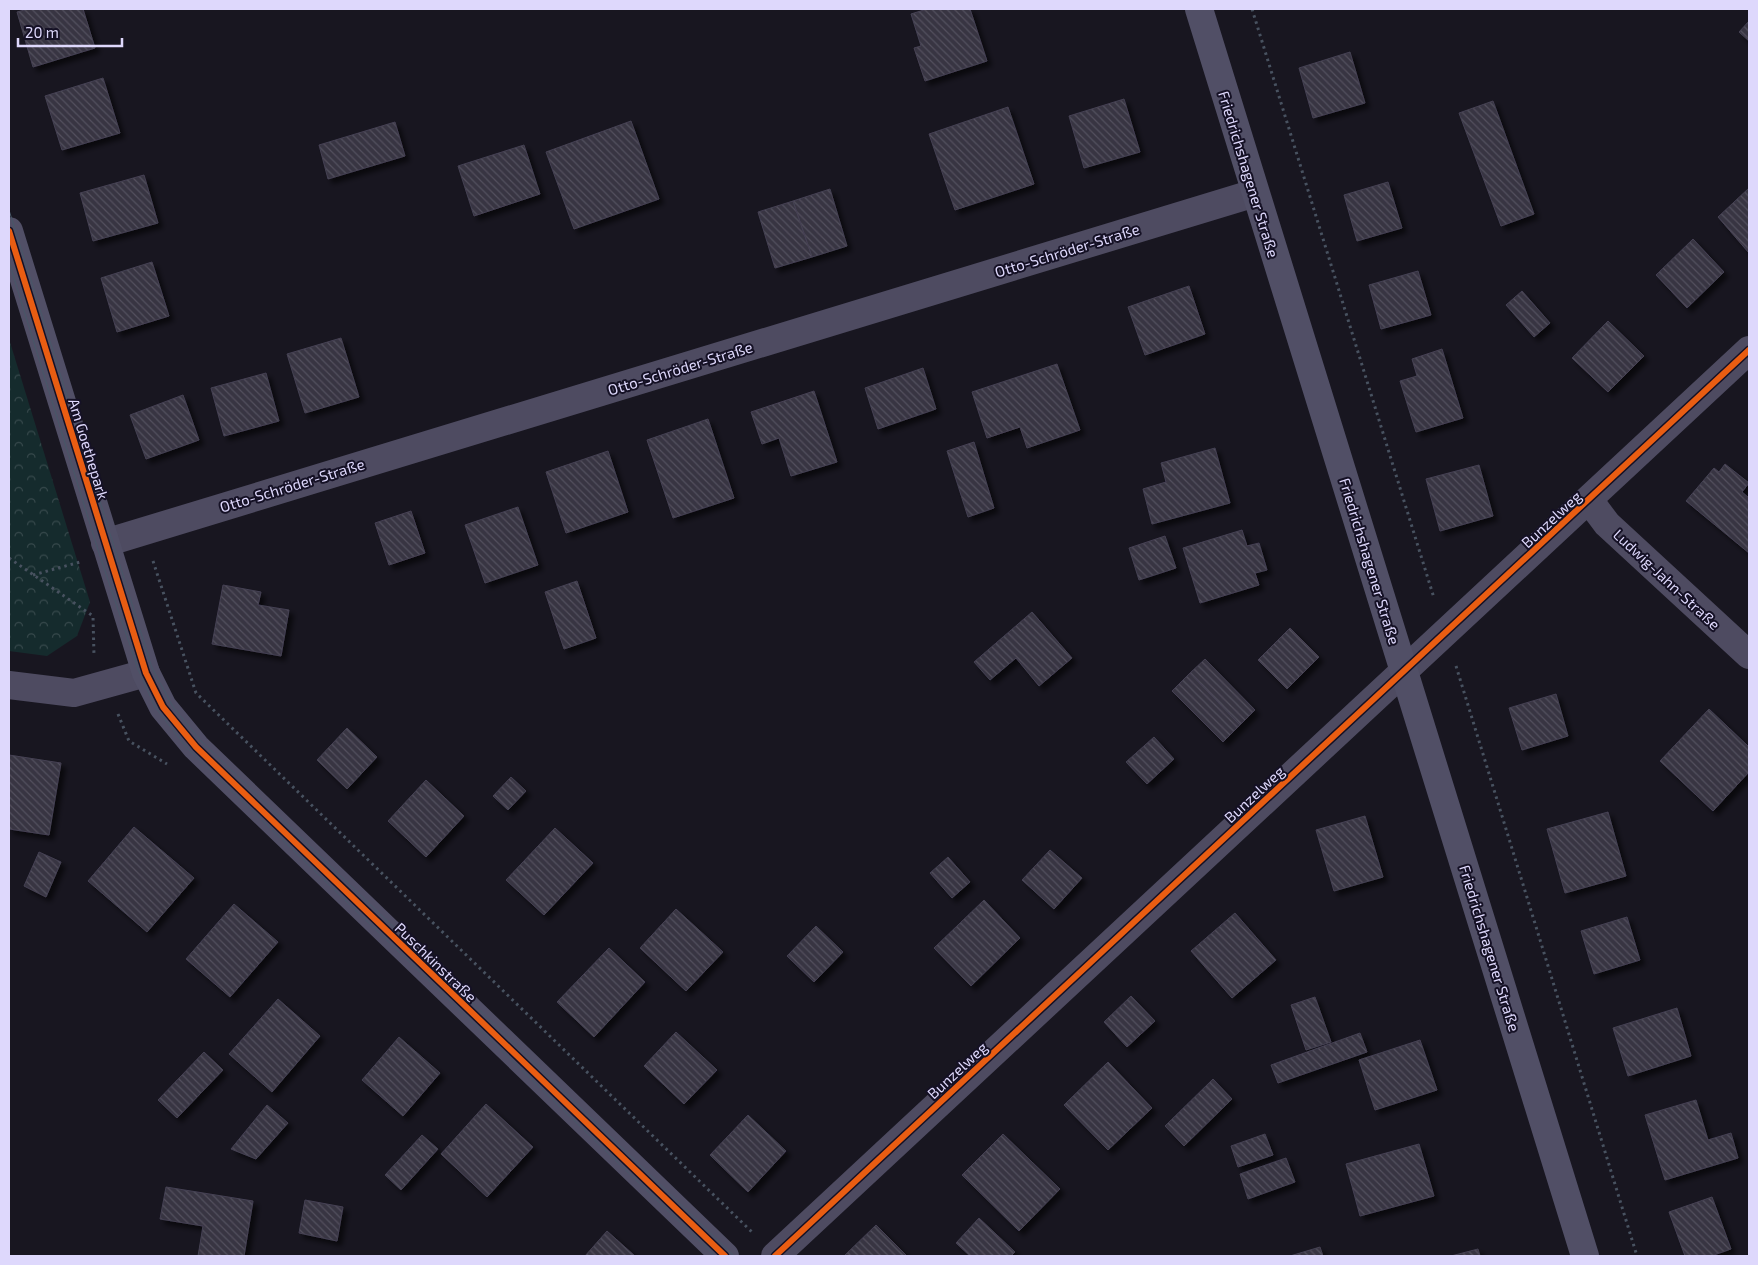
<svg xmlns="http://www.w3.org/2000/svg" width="1758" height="1265" font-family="'Exo 2',sans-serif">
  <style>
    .forest { fill: url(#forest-crowns) }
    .building { fill: url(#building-back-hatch); stroke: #454153; filter: url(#shadow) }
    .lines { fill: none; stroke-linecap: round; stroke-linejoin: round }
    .path { stroke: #485260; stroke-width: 3; stroke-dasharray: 2.5 4; stroke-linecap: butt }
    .street { stroke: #4e4b61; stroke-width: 28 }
    .secondary { stroke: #514f66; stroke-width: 28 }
    .tram { stroke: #475868; stroke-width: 1 }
    .cycleway-casing { stroke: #151125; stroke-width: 9 }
    .cycleway { stroke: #e95d12; stroke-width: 6 }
    .labels { text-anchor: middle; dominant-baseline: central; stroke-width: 4; stroke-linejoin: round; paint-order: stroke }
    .street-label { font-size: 15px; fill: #ded8fc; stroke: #151125 }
  </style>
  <defs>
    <pattern id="forest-crowns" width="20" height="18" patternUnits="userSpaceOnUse" patternTransform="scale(1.25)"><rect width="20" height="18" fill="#152b2d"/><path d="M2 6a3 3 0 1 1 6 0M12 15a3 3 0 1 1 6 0" fill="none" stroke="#37494c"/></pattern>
    <pattern id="building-back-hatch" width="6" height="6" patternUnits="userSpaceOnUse" patternTransform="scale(1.25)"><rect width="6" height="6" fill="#373442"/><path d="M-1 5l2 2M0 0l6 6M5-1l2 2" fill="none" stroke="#54515e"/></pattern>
    <filter id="shadow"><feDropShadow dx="4.5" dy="4.5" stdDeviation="2.5" flood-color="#0009"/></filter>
  </defs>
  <rect width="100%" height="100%" fill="#181620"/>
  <path class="forest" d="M9,339l81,263 -13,34 -30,20 -38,-5z"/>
  <path class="building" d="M28,9h55l12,39 -62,19 -16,-55z
    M927,9h43l17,52 -62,20 -11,-33 7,-2 -10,-32z
    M1749,21v20l-10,-9z
    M1350,52l15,51 -52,15 -14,-50z
    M103,78l17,55 -58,17 -17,-54z
    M1124,99l16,53 -56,16 -15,-52z
    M1493,101l41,113 -33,12 -42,-113z
    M1008,107l26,77 -79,26 -26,-76z
    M631,121l28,78 -85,30 -28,-77z
    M395,122l10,34 -77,23 -9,-34z
    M524,145l16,49 -66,22 -16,-50z
    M144,175l14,48 -65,18 -13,-48z
    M1388,182l14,46 -45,13 -13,-46z
    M1749,188v65l-31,-36z
    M830,189l17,57 -35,11 -19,-56z
    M793,201l19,56 -37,11 -17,-56z
    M1693,239l31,33 -37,36 -31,-33z
    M152,262l17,54 -52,16 -16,-54z
    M1418,271l13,44 -50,14 -12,-44z
    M1189,286l16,48 -60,21 -17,-48z
    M1522,291l28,32 -16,14 -28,-32z
    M1608,321l36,35 -36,36 -36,-34z
    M341,338l18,59 -54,16 -18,-59z
    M1442,349l21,69 -47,14 -16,-51 17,-5 -5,-17z
    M1057,364l23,66 -53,18 -7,-21 -33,11 -15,-46z
    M923,368l13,41 -58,20 -13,-41z
    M266,373l13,48 -55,15 -13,-48z
    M814,391l23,71 -46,14 -12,-38 -17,6 -11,-32z
    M183,395l16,45 -53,19 -16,-44z
    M708,419l26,79 -61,20 -26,-78z
    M974,442l20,66 -26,9 -21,-66z
    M1215,448l15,55 -78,21 -9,-35 23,-7 -5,-19z
    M608,451l20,61 -62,21 -20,-61z
    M1725,464l24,19 -7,9 7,6v55l-63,-52 28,-33 5,4z
    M1479,465l14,51 -53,15 -14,-52z
    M518,507l20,58 -53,18 -20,-58z
    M411,511l14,42 -36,12 -14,-42z
    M1242,530l5,16 12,-3 8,27 -12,3 4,12 -59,18 -17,-55z
    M1165,536l11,32 -37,12 -10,-32z
    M577,581l19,57 -32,11 -19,-57z
    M223,585l38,7 -3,13 31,5 -8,46 -69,-12z
    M1032,612l40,46 -33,28 -23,-28 -26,22 -16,-18z
    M1290,628l29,29 -32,32 -29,-29z
    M1205,659l50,51 -15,15 -50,-52z
    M1190,673l50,52 -17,17 -51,-51z
    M1556,694l12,42 -46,14 -13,-42z
    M1709,709l40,38v25l-36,39 -53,-50z
    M347,728l30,29 -30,32 -30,-29z
    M1154,737l20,22 -27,25 -21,-22z
    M9,755l52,8 -12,72 -40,-6z
    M511,777l15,14 -18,19 -15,-14z
    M426,780l38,36 -38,41 -38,-36z
    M1608,812l18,64 -61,17 -18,-64z
    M1365,816l18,61 -49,14 -18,-61z
    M134,827l60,51 -47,54 -59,-51z
    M555,828l38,35 -49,52 -38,-35z
    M1050,850l32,28 -28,31 -32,-29z
    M39,852l22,10 -15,35 -22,-11z
    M948,857l22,25 -18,16 -22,-25z
    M984,900l36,38 -49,48 -37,-38z
    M234,904l44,38 -48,55 -44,-38z
    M676,909l47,43 -37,39 -46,-43z
    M1235,913l41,47 -44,38 -41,-47z
    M1627,917l13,43 -46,14 -13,-43z
    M816,926l27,26 -29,30 -27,-26z
    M609,948l36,34 -51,55 -37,-35z
    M1131,996l24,25 -28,26 -23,-25z
    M1315,997l16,45 -25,8 -15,-45z
    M278,999l42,37 -48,56 -43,-38z
    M1677,1008l14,48 -63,20 -15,-48z
    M676,1032l41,38 -33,34 -40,-38z
    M1360,1033l7,19 -89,31 -7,-18z
    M399,1037l41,36 -37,43 -41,-36z
    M1420,1040l17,50 -62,20 -16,-50z
    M204,1052l19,18 -46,48 -19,-18z
    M1108,1062l44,46 -44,42 -44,-45z
    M1213,1079l19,20 -48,47 -19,-20z
    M1696,1100l12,40 23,-7 7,25 -73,22 -20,-65z
    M486,1104l47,43 -46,50 -46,-43z
    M267,1105l21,18 -32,36 -25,-10z
    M748,1115l38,36 -38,41 -38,-37z
    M1003,1134l57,55 -41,42 -57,-56z
    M1265,1134l8,21 -35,12 -7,-21z
    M422,1135l16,14 -37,41 -16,-15z
    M1419,1144l15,52 -74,20 -14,-52z
    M1286,1158l9,24 -47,17 -8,-25z
    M166,1187l87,14 -9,55h-46l5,-30 -43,-7z
    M1712,1197l19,52 -20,7h-26l-16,-44z
    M305,1200l38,7 -6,34 -38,-8z
    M979,1218l36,34 -4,4h-41l-14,-13z
    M876,1225l31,31h-63z
    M607,1231l28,25h-50z
    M1320,1247l3,9h-33z
    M1478,1249l2,7h-29z"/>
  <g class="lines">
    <path class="path" d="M1252,9l182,589
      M9,558l84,58 1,40
      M153,561l43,132 558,541
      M33,575l47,-13
      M1456,666l181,590
      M118,714l11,27 38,23"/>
    <path class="street" d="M1589,500l18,24 142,131
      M105,543l1150,-350
      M9,685l65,8 72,-20
      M775,1256l974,-906"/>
    <path class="secondary" d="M1199,9l386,1247
      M9,231l137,442 17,34 33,40 529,509"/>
    <path class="tram" d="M9,210l143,458 21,39 28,34 533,515
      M9,262l90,291 39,116 17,38 32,41 528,508"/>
    <g class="cycleway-casing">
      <path id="cycleway" d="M9,231l137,442 17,34 33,40 529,509
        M775,1256l974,-906"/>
    </g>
    <use href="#cycleway" class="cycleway"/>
  </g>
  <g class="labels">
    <g class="street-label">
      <text transform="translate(1249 174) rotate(73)">Friedrichshagener Straße</text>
      <text transform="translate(1067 250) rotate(-17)">Otto-Schröder-Straße</text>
      <text transform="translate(680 368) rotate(-17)">Otto-Schröder-Straße</text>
      <text transform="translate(89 449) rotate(73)">Am Goethepark</text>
      <text transform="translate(292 485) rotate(-17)">Otto-Schröder-Straße</text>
      <text transform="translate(1551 519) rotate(-43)">Bunzelweg</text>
      <text transform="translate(1370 561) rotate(73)">Friedrichshagener Straße</text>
      <text transform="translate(1667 579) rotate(43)">Ludwig-Jahn-Straße</text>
      <text transform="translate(1254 794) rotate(-43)">Bunzelweg</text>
      <text transform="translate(1490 948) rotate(73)">Friedrichshagener Straße</text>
      <text transform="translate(436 962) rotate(44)">Puschkinstraße</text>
      <text transform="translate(957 1070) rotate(-43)">Bunzelweg</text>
    </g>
  </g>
  <rect width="1758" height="1265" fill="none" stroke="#ded8fc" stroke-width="20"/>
  <path d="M18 38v8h104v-8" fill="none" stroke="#ded8fc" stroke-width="2.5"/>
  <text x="25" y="38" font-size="15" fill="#ded8fc" stroke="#151125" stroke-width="4" paint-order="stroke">20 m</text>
</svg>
